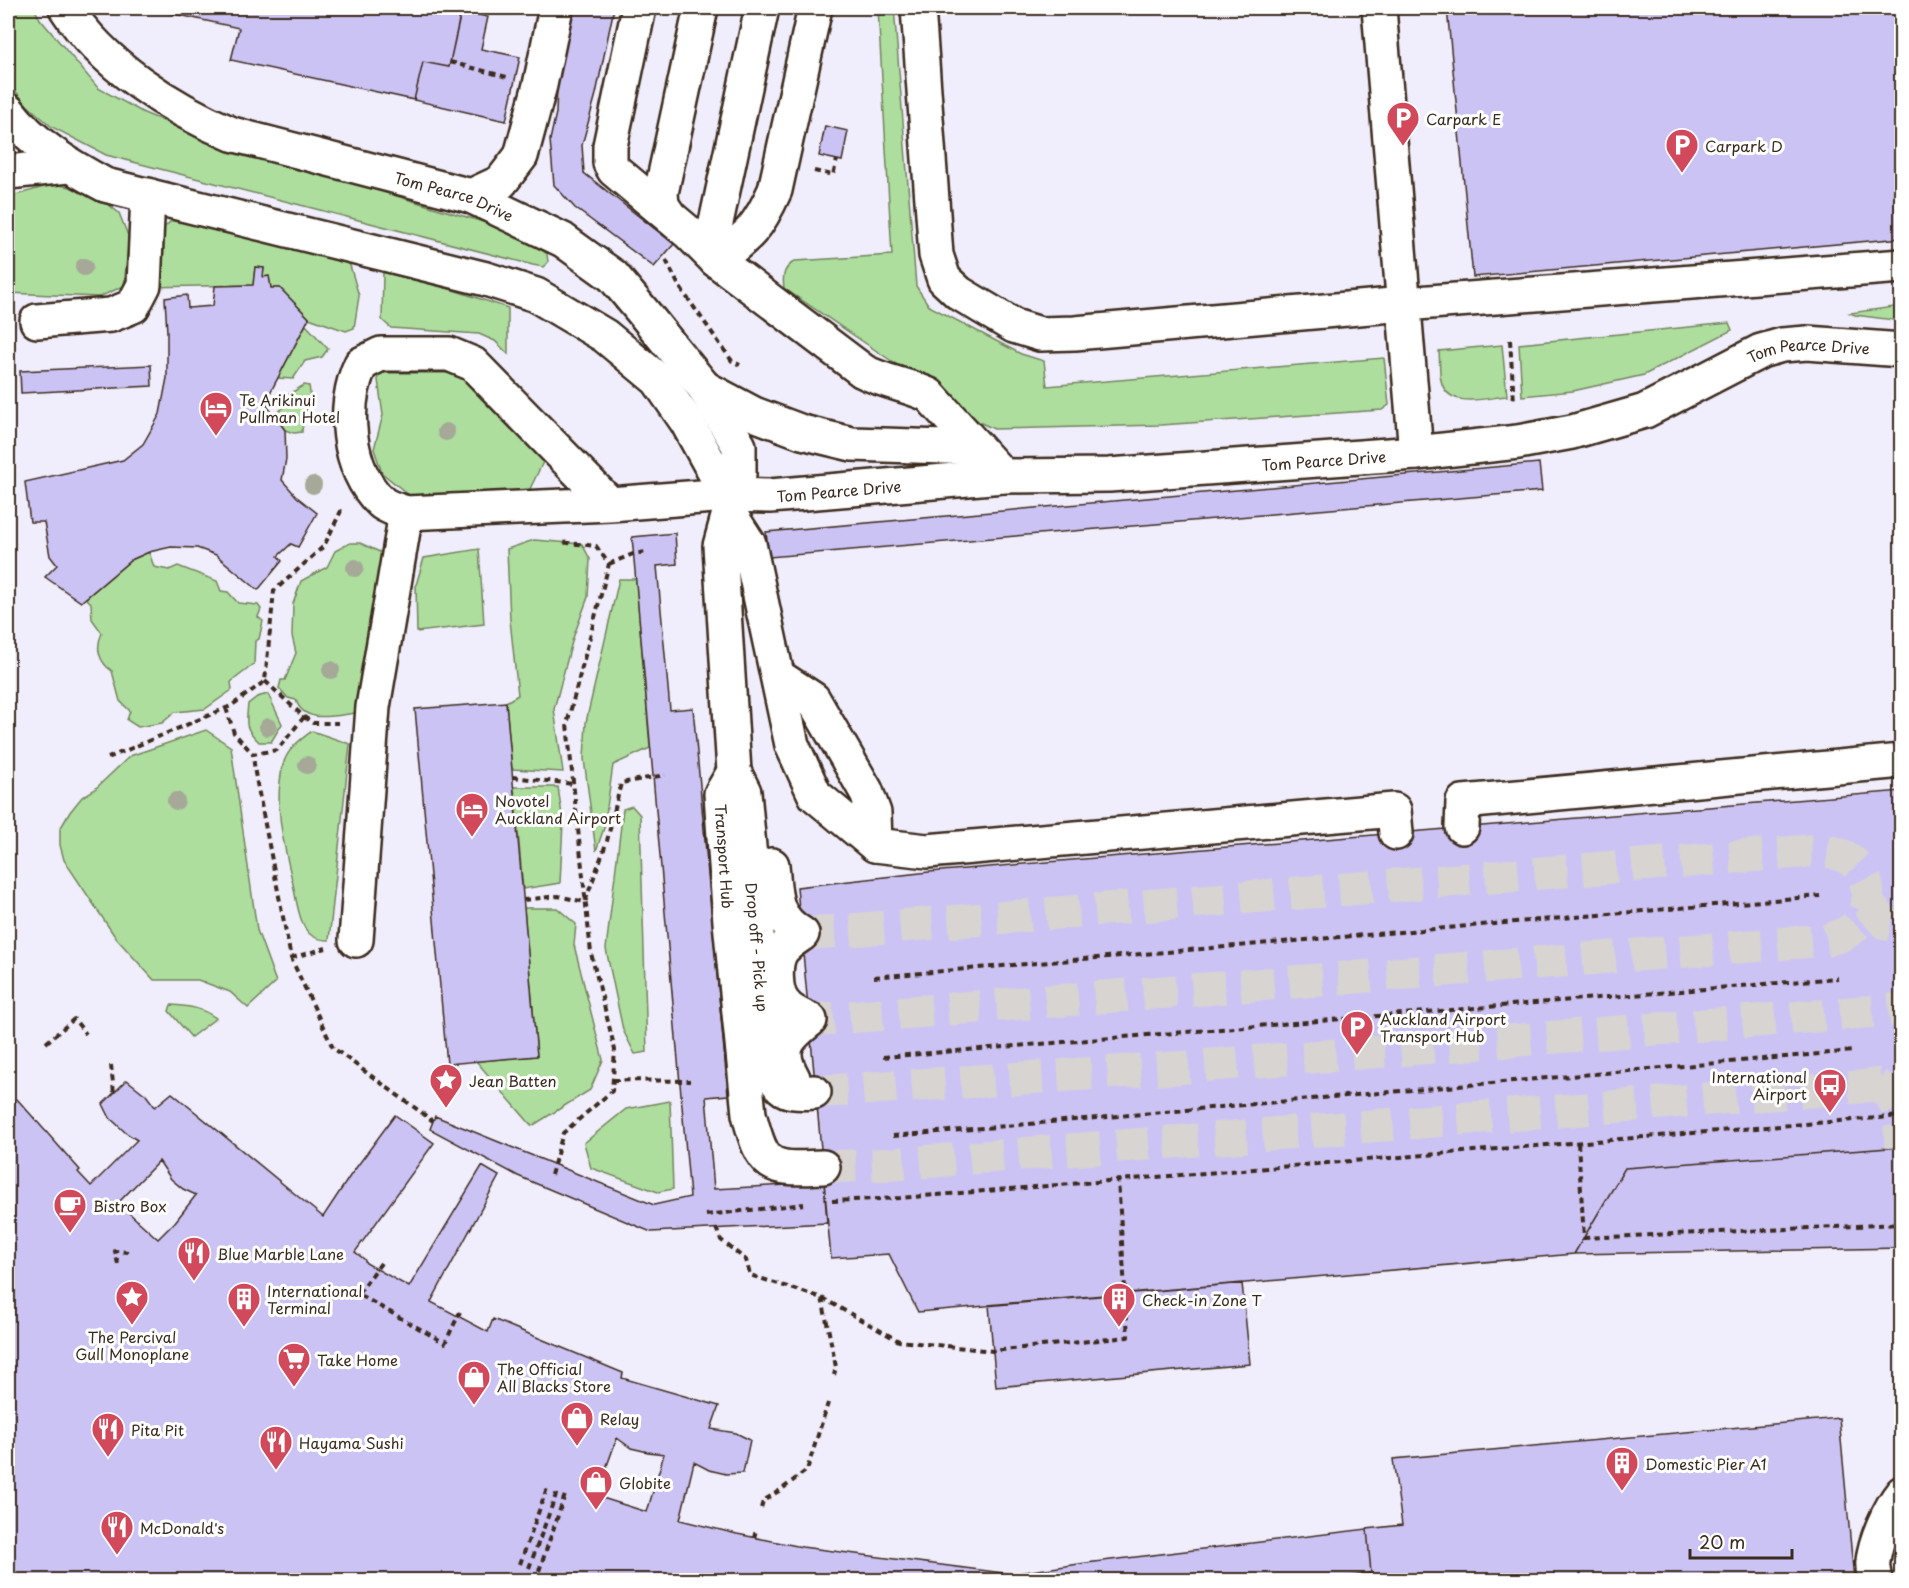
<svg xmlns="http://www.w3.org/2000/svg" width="1909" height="1588" font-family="'Playpen Sans',sans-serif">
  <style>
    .built { fill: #f0edfc }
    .green { fill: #adde9e; stroke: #74845e; stroke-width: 1.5 }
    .building { fill: #ccc3f5; stroke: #3b2a1e; stroke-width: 1.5; fill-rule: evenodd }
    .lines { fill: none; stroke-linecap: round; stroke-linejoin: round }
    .minor-tunnel { stroke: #d8d4d2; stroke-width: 33; stroke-dasharray: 33 16; stroke-linecap: butt }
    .minor-casing { stroke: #3b2a1e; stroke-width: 38 }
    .path { stroke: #3b2a1e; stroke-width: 4; stroke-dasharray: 6 4.5; stroke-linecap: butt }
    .minor { stroke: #fff; stroke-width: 33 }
    .tree { fill: #a6a898 }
    .labels { text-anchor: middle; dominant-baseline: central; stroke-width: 6; stroke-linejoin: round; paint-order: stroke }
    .poi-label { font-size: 15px; fill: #3b2a1e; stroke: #fff; text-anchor: start }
    .street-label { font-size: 15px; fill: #3b2a1e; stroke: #fff }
  </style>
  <rect width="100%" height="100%" fill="#fff"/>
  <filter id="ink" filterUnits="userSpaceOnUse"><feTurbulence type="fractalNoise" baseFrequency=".0167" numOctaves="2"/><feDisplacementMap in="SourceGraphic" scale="12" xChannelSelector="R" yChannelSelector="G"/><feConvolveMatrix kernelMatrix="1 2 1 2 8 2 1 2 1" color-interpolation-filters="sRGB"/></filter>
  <g filter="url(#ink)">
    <path class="built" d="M8,8h1893v1572h-1893z"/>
    <path class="green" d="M8,8h26l6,11 58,69 46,25 71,29 285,85 32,16 15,11 1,8 -5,5 -10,-2 -427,-110 -54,-28 -25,-22 -19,-23z
      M878,8h16l22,278 13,20 92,48 23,7 3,25 337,-28 5,47 -7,5 -222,15 -166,4 -15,-7 -9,-8 -5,3 -19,-19 -162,-110c-2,-13 0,-20 11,-27l97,-6z
      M55,184l37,8 27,21 10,25 -5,48 -25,11 -91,-4v-96z
      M182,220l167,42 10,34 -5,32 -8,3 -37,-13 -29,-30h-9l-2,-12 -6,1 1,-9 -9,-1 -2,18 -106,2 11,-54 13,-12z
      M383,272l67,17 58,19v46l-13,-13 -16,-7 -88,-6 -9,-8z
      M1901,306v15l-46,-6 -5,-2z
      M1729,323l3,7 -88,45 -71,16 -51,5 -3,-52z
      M306,325l22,24 -6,8 -17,4 -12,18 -15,-1z
      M1502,345l5,51c-22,2 -60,14 -66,-16 -2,-9 -1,-19 -2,-29z
      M377,373h87l80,87 -18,37 -114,7 -2,-8 -28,-23 -8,-24 9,-34z
      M304,385l5,1c4,15 -7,32 -7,46l-8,1 -9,-3 -10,-15 9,-8 -1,-9z
      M534,540l48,4 8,15 -2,38 -15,41 -19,71 9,63 -51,-3 -6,-67 12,-7 -8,-75 -3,-71z
      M350,543h10l22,10 -26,160c-20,2 -52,12 -60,-13l-8,-2 -9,-10 2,-8h4l11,-27 -4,-17 1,-32 8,-23 26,-14 8,-16z
      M479,549l5,75 -67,8 -1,-47 8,-27z
      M149,552l5,15 15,3 9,-4 39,15 4,10 7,1 10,11 20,2 3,4 -3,8 5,4 -4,18 -4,2 -1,23 -23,18 1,8 -27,19 -30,3 -13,11 -24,4 -11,-7 3,-9 -10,-10 -8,-30c-13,-9 -17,-23 -10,-38l-10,-14 -1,-16 -5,-5 45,-38z
      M619,579h17l14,169 -37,17 -9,63 -8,23 -12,-92 2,-37z
      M268,694l14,30 -11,18h-12c-15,-15 -13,-17 -11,-38l9,-7z
      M206,730l25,17 26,183 19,52 -28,26 -18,-16 -32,-12h-44l-38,-42 -52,-78 -4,-15v-16l10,-17 12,-15 12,-7 36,-34z
      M312,731l38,13 -21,196c-10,0 -19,-3 -24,-12 -7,-12 -9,-30 -12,-44 -9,-39 -20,-79 -10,-119 4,-16 17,-25 29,-34z
      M514,787h44l5,35 -3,61 -37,6z
      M632,806l8,9 7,237 -12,2 -12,-24 -17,-81 17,-140z
      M524,908h33l19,16 -2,21 29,115 -13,30 -58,36 -56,-65 61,-5z
      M171,1005c18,1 31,3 45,13l-25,19 -22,-26z
      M670,1101l3,88 -15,3 -67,-24 -7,-25 42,-34z"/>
    <path class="building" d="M147,8h315l-13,59 -26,-5 -9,38 -183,-40 8,-32z
      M574,8h40l-18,86 -14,51 2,28 90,71 -20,23 -79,-59 -21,-23 -4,-45 6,-27 1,-29z
      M1447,8h455v230l-429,39z
      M461,11l27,6 -7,32 39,8 -14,64 -92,-21 9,-38 26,5z
      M825,126l23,5 -6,30 -23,-5z
      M255,267l9,1 -1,9 6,-1 2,12h9l29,30 -42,81 1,8 17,23 1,29 -4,21 15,17 20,16 -19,34 -7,-3 -13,12 4,5 -24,29 -42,-35 -19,-7 -26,-1 -22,5 -18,8 -50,42 -36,-25 12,-12 -7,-9 -6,-34h-14l-5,-40 98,-22 20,-16 17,-30 7,-36v-46l-2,-34 22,-3 1,13 25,-2 2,-20 38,-1z
      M151,365l1,21 -131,7 -1,-22z
      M1539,463l3,28 -773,66 -3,-25z
      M675,533l2,31 -20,2 13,144 23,-2 35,387 -22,2 8,92 110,-6 3,40 -176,9 -133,-56 -88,-47 5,-13 219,89 36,-8 -58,-660z
      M506,702l31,354 -90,8 -32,-355z
      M1902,791v356l-277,21 -51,86 -656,58 -29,-58 -58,4 -34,-371 132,-15z
      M127,1080l19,15 9,12 17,-14 151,124 27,-41 45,-61 39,28 -79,109 9,7 2,4 43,24 73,-121 17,10 -68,126 57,30 5,-13 130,54 -1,5 97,28 -8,23 25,4 14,7 -7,33 -17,1 -17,-4 -15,-8 -14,58 57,14 65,13 209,27 75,-11 281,-34 4,44 -23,4 -2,3h-1338v-474l9,-7 63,71 -2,2 13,14 46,-46 -11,-7 -16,-15 -7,-14zM159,1161l12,18 12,10 13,6 -21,27 -17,17 -40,-36zM617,1438l14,10 17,4 16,2 -17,58 -51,-16z
      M1901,1147l1,101 -328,6 51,-86z
      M1242,1283l8,81 -254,23 -7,-82z
      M1839,1418l15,162h-508l2,-3 23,-4 -4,-44 35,-4 -9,-66z"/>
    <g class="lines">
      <path class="minor-tunnel" d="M1867,903l19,21 16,3
        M802,934l1007,-83c14,0 28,0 40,8 24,16 24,51 4,69 -8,7 -17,9 -26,12l-1017,80
        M1877,1085c27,16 22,34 24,62
        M814,1092l361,-24 727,-59
        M823,1167l73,-3 963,-77 43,-6"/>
      <g class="minor-casing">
        <g id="minor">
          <path id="s1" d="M66,8c37,57 104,100 166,126l239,62 92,44 22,16 28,20 30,36 60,74 36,60v29l-12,20"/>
          <path d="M639,8l-29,138v17l4,7 75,63 27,27 147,111c21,11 45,14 66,24l74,81"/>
          <path d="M918,8l18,247 8,24 15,14 55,33 26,8 35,-1 329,-29 498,-38"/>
          <path d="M1379,8l37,445"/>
          <path id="s2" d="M8,111c25,33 61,55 97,74l381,94 50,16 69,41 53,44 29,42 40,73 2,18 -9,33 14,226 -13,22 9,128 19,192c14,54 19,56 74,53"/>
          <path d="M8,172l60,-6"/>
          <path d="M471,196l30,-14 20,-26 19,-71 16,-77"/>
          <path d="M670,217l-8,-12 -1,-12 40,-185"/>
          <path d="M716,260c33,-24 42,-32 59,-70l40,-182"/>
          <path d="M716,260l-2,-28 48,-224"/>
          <path d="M37,321l74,-6 22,-9 11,-21 4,-90"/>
          <path d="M705,388l49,26 48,18 50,12 125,4"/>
          <path id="s3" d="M610,504l-137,-140 -24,-10h-68l-20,10c-20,41 -14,106 20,138 6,6 18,8 25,11l204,-9 117,-9 43,1 233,-20 106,-1 307,-22 102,-11 54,-10 73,-21 116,-60 21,-6 25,-2 95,7"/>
          <path d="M729,513l20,31 43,201 23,50 60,50 52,6 467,-41 2,23"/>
          <path d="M779,677l34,22 45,78 8,14 8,22 1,32"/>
          <path id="s4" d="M734,772l10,20 24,262c9,33 10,41 46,38"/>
          <path d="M1462,827l1,-25 439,-41"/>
          <path d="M772,865c3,31 1,52 30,69 -7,5 -16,10 -21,18 -7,12 -6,39 2,50 6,9 17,14 27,18 -24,19 -33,29 -17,58"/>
          <path d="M356,940l17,-233 33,-194"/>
          <path d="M1875,1580c-1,-6 -3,-13 -2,-19 2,-20 16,-52 29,-68"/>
        </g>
      </g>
      <path class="path" d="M450,62l57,15
        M814,171l19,4 4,-15
        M666,260l13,26 53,75 8,4
        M1510,340l4,62
        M609,564l24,-10 13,-2
        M265,681l39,36 9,6h25
        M226,708l8,25 19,21
        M304,717l-27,33 -24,4 2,19 36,185 42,90 100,73
        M108,758l123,-52 34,-25 9,-90 50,-45 17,-35 4,2
        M513,777l60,7
        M524,900l34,-4 27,6 22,-61 14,-58 44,-8
        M291,958l35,-10
        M874,977l946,-81
        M46,1043l28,-24 12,15
        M883,1057l955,-79
        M111,1065l3,28
        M613,1080l77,1
        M893,1136l960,-85
        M1578,1143l6,95 318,-14
        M551,1175l12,-42 49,-42 3,-41 -24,-97 -24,-229 42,-160 -13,-18 -36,-4
        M832,1201l68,-3 1002,-82
        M706,1215l98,-11
        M716,1228l5,12 25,20 4,15 72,23 14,69 -2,8
        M381,1263l-23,31 87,49 15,-31
        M118,1264l-3,-13 13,1
        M822,1298l77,43 94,10 135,-14 -10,-157
        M761,1508l2,-7 19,-12 25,-19 21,-67
        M754,1538l2,-8
        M520,1564l27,-76
        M529,1568l28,-76
        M539,1571l26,-76"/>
      <use href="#minor" class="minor"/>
    </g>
    <g class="tree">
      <circle cx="84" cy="267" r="9"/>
      <circle cx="446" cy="432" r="9"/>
      <circle cx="313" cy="485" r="9"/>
      <circle cx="355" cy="568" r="9"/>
      <circle cx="331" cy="670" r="9"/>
      <circle cx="268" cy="727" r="9"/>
      <circle cx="307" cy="765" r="9"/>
      <circle cx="176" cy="801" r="9"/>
    </g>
  </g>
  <defs>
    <g id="parking-pin" transform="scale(1.725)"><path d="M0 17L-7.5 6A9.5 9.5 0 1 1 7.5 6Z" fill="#d1495b" stroke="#fff"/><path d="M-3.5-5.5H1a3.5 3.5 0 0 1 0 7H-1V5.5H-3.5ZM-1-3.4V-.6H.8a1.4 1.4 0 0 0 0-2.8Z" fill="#fff"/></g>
    <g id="hotel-pin" transform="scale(1.725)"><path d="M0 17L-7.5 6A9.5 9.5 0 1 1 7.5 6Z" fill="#d1495b" stroke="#fff"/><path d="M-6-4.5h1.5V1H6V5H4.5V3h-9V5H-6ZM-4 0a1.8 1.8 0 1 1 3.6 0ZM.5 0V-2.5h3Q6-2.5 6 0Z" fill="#fff"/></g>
    <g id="sight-pin" transform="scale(1.725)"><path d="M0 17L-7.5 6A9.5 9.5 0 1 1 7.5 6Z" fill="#d1495b" stroke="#fff"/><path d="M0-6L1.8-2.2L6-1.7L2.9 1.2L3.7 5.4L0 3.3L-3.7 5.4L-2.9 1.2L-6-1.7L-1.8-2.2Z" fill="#fff"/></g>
    <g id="bus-pin" transform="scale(1.725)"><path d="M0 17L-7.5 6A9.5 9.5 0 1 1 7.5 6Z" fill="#d1495b" stroke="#fff"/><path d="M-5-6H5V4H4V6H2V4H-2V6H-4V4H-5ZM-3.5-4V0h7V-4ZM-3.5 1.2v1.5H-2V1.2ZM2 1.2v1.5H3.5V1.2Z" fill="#fff"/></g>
    <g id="cafe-pin" transform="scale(1.725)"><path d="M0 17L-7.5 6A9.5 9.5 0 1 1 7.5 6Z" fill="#d1495b" stroke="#fff"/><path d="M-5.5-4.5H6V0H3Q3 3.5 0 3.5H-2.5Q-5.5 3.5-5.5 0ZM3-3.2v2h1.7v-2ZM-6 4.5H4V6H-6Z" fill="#fff"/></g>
    <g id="restaurant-pin" transform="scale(1.725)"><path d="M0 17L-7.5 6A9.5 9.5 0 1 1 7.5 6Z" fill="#d1495b" stroke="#fff"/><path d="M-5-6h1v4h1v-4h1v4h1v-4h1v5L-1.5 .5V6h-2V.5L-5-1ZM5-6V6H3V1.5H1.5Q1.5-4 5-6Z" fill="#fff"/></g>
    <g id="building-pin" transform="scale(1.725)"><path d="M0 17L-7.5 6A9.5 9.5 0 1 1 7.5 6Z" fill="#d1495b" stroke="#fff"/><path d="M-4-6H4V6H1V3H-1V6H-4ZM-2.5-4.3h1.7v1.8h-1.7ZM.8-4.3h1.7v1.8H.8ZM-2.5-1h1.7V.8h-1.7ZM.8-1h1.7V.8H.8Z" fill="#fff"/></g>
    <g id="supermarket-pin" transform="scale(1.725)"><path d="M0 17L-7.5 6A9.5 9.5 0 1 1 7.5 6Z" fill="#d1495b" stroke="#fff"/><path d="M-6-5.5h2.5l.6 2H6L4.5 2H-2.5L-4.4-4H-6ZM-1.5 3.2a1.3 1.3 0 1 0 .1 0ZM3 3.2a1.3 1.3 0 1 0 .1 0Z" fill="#fff"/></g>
    <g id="shop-pin" transform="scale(1.725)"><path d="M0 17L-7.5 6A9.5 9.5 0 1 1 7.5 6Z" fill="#d1495b" stroke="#fff"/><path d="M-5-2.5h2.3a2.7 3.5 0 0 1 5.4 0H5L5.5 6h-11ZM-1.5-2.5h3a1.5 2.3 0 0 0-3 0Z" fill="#fff"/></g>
  </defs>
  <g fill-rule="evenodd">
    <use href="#parking-pin" x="1403" y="118"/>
    <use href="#parking-pin" x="1682" y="145"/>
    <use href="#hotel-pin" x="216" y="408"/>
    <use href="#hotel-pin" x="472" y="809"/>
    <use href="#parking-pin" x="1357" y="1027"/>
    <use href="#sight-pin" x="446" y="1080"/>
    <use href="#bus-pin" x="1830" y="1085"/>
    <use href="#cafe-pin" x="70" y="1205"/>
    <use href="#restaurant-pin" x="194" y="1253"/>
    <use href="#sight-pin" x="132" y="1297"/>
    <use href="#building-pin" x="244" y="1299"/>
    <use href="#building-pin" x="1119" y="1299"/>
    <use href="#supermarket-pin" x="294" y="1359"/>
    <use href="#shop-pin" x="474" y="1377"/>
    <use href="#shop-pin" x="577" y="1418"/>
    <use href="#restaurant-pin" x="108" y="1429"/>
    <use href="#restaurant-pin" x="276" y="1442"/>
    <use href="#building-pin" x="1622" y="1463"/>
    <use href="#shop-pin" x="596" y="1482"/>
    <use href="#restaurant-pin" x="117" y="1527"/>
  </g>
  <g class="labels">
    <g class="poi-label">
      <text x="1426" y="118">Carpark E</text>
      <text x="1705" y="145">Carpark D</text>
      <text x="239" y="399">Te Arikinui<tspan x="239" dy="17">Pullman Hotel</tspan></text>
      <text x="495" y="800">Novotel<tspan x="495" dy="17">Auckland Airport</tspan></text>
      <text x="1380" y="1018">Auckland Airport<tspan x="1380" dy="17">Transport Hub</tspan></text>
      <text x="1807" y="1076" text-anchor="end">International<tspan x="1807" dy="17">Airport</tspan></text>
      <text x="469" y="1080">Jean Batten</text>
      <text x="93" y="1205">Bistro Box</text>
      <text x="217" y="1253">Blue Marble Lane</text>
      <text x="267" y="1290">International<tspan x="267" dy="17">Terminal</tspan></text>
      <text x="1142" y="1299">Check-in Zone T</text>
      <text x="132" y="1336" text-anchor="middle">The Percival<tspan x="132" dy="17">Gull Monoplane</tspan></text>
      <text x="317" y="1359">Take Home</text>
      <text x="497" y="1368">The Official<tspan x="497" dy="17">All Blacks Store</tspan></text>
      <text x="600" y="1418">Relay</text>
      <text x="131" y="1429">Pita Pit</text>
      <text x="299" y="1442">Hayama Sushi</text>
      <text x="1645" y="1463">Domestic Pier A1</text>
      <text x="619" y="1482">Globite</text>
      <text x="140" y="1527">McDonald's</text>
    </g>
    <g class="street-label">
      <text stroke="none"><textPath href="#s1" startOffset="442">Tom Pearce Drive</textPath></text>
      <text stroke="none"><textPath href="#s3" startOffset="1911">Tom Pearce Drive</textPath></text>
      <text stroke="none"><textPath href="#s3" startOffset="1407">Tom Pearce Drive</textPath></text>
      <text stroke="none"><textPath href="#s3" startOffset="921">Tom Pearce Drive</textPath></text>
      <text stroke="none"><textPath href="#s2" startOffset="1218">Transport Hub</textPath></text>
      <text stroke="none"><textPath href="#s4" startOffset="178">Drop off - Pick up</textPath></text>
    </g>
  </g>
  <rect width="1909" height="1588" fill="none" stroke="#fff" stroke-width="30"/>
  <rect x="15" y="15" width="1879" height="1558" fill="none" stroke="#3b2a1e" stroke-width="2" filter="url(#ink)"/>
  <path d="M1690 1549v9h102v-9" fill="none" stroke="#3b2a1e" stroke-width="3"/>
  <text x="1699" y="1549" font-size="18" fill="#3b2a1e" stroke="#ffffff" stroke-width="4.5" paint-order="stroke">20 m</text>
</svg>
